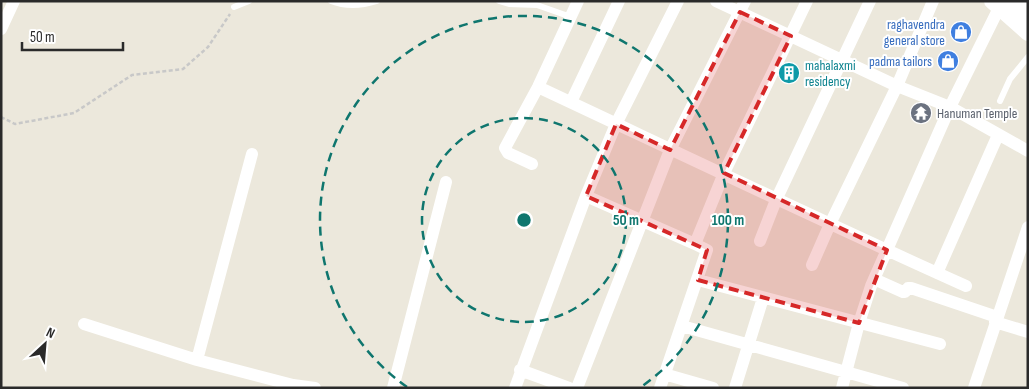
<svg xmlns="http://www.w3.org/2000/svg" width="1029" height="389" font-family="'Sofia Sans Condensed',sans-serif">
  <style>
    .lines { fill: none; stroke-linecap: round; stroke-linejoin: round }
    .path { stroke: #c8c8c8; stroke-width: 2.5; stroke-dasharray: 4 2.5; stroke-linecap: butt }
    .service { stroke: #fff; stroke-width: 6 }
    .minor { stroke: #fff; stroke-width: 12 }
    .tertiary { stroke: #fff; stroke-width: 16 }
    .marked { fill: #d62828; fill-opacity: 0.2; stroke: #d62828; stroke-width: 4; stroke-dasharray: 10 6; stroke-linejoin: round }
    .ring { fill: none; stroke: #0f766e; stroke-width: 2.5; stroke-dasharray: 9 6 }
    .labels { text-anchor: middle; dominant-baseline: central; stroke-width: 4; stroke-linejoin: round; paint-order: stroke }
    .shop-label { font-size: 14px; fill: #366cbe; stroke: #fff; text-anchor: end }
    .culture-label { font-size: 14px; fill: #0d838f; stroke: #fff; text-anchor: start }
    .worship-label { font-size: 14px; fill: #5b616d; stroke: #fff; text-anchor: start }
    .centre { fill: #0f766e; stroke: #fff; stroke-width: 2.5 }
    .ring-label { font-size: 15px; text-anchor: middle; font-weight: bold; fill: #0f766e; stroke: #fff; stroke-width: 4; stroke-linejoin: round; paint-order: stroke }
  </style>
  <rect width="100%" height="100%" fill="#ece8dc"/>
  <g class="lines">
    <path class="path" d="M1,117l14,7 59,-11 58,-38 51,-6 25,-22 22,-33"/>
    <path class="service" d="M331,1c15,6 30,5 46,0
      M499,1l10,3 28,1 34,12
      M234,7l15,-6
      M1000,101l10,-22 18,-22"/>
    <path class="minor" d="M716,1l181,85 53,21 78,44
      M1,29l13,-28
      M538,87c143,67 285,135 428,199
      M571,102l48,-101
      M532,164l-24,-11 -3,-5 33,-61 40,-86
      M586,196l109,48
      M760,241l16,-41 94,-199
      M812,265l18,-41 67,-138 36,-85
      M937,273l61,-138
      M874,279l29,13h2l3,-4h3l86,29
      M698,280l242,64
      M995,322l33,10
      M84,324l113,36 96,25 22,3
      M682,326l221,62
      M197,360l55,-206
      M520,370l49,18
      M664,374l49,14
      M393,388l53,-206
      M515,388l71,-192 30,-72 62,-123
      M577,388l93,-238 75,-149
      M660,388l47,-138 -12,-6 29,-71 83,-172
      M735,388l28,-90
      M842,388l17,-65 12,-37 79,-179 49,-99
      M974,388l54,-161"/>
    <path class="tertiary" d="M992,1l36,32
      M1013,1l15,14"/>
  </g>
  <path class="marked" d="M740,12l51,24 -67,137 163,77 -28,73 -161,-43 9,-30 -121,-54 30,-72 54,26z"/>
  <g class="ring">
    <circle cx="524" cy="220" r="102"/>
    <path d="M407 387A204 204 0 1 1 641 387"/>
  </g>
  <defs>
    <g id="shop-disc" transform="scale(1.125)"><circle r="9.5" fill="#3f7fe0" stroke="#fff"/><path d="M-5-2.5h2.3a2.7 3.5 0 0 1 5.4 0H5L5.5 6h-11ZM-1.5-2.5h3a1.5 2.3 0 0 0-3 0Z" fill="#fff"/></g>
    <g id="building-disc" transform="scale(1.125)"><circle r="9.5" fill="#0f9aa8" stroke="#fff"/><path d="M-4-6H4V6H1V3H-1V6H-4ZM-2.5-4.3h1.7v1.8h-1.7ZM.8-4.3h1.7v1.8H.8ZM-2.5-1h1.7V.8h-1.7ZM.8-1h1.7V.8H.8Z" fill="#fff"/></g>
    <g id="temple-disc" transform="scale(1.125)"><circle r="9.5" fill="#6b7280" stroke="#fff"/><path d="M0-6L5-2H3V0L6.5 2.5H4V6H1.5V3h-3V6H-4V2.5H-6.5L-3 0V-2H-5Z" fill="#fff"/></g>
  </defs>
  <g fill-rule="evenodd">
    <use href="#shop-disc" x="961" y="32"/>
    <use href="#shop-disc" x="948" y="61"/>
    <use href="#building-disc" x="789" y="73"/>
    <use href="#temple-disc" x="921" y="113"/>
  </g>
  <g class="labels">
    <g class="shop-label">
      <text x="945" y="24">raghavendra<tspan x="945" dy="16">general store</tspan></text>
      <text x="932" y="61">padma tailors</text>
    </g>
    <g class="culture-label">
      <text x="805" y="65">mahalaxmi<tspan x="805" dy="16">residency</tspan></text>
    </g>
    <g class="worship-label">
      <text x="937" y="113">Hanuman Temple</text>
    </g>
  </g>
  <circle cx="524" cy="220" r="8" class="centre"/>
  <g class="ring-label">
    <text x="626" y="225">50 m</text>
    <text x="728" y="225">100 m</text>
  </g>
  <rect width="1029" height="389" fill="none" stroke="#2a2a2a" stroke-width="5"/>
  <g transform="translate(45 344) rotate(26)" stroke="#ffffff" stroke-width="4" paint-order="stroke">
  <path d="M0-4L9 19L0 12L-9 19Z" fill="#2a2a2a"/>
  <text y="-8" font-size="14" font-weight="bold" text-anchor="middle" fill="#2a2a2a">N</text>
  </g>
  <path d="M22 42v8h101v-8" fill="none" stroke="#2a2a2a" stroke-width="2.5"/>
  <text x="30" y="42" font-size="15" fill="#2a2a2a" stroke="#ffffff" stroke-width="4" paint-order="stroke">50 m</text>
</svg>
